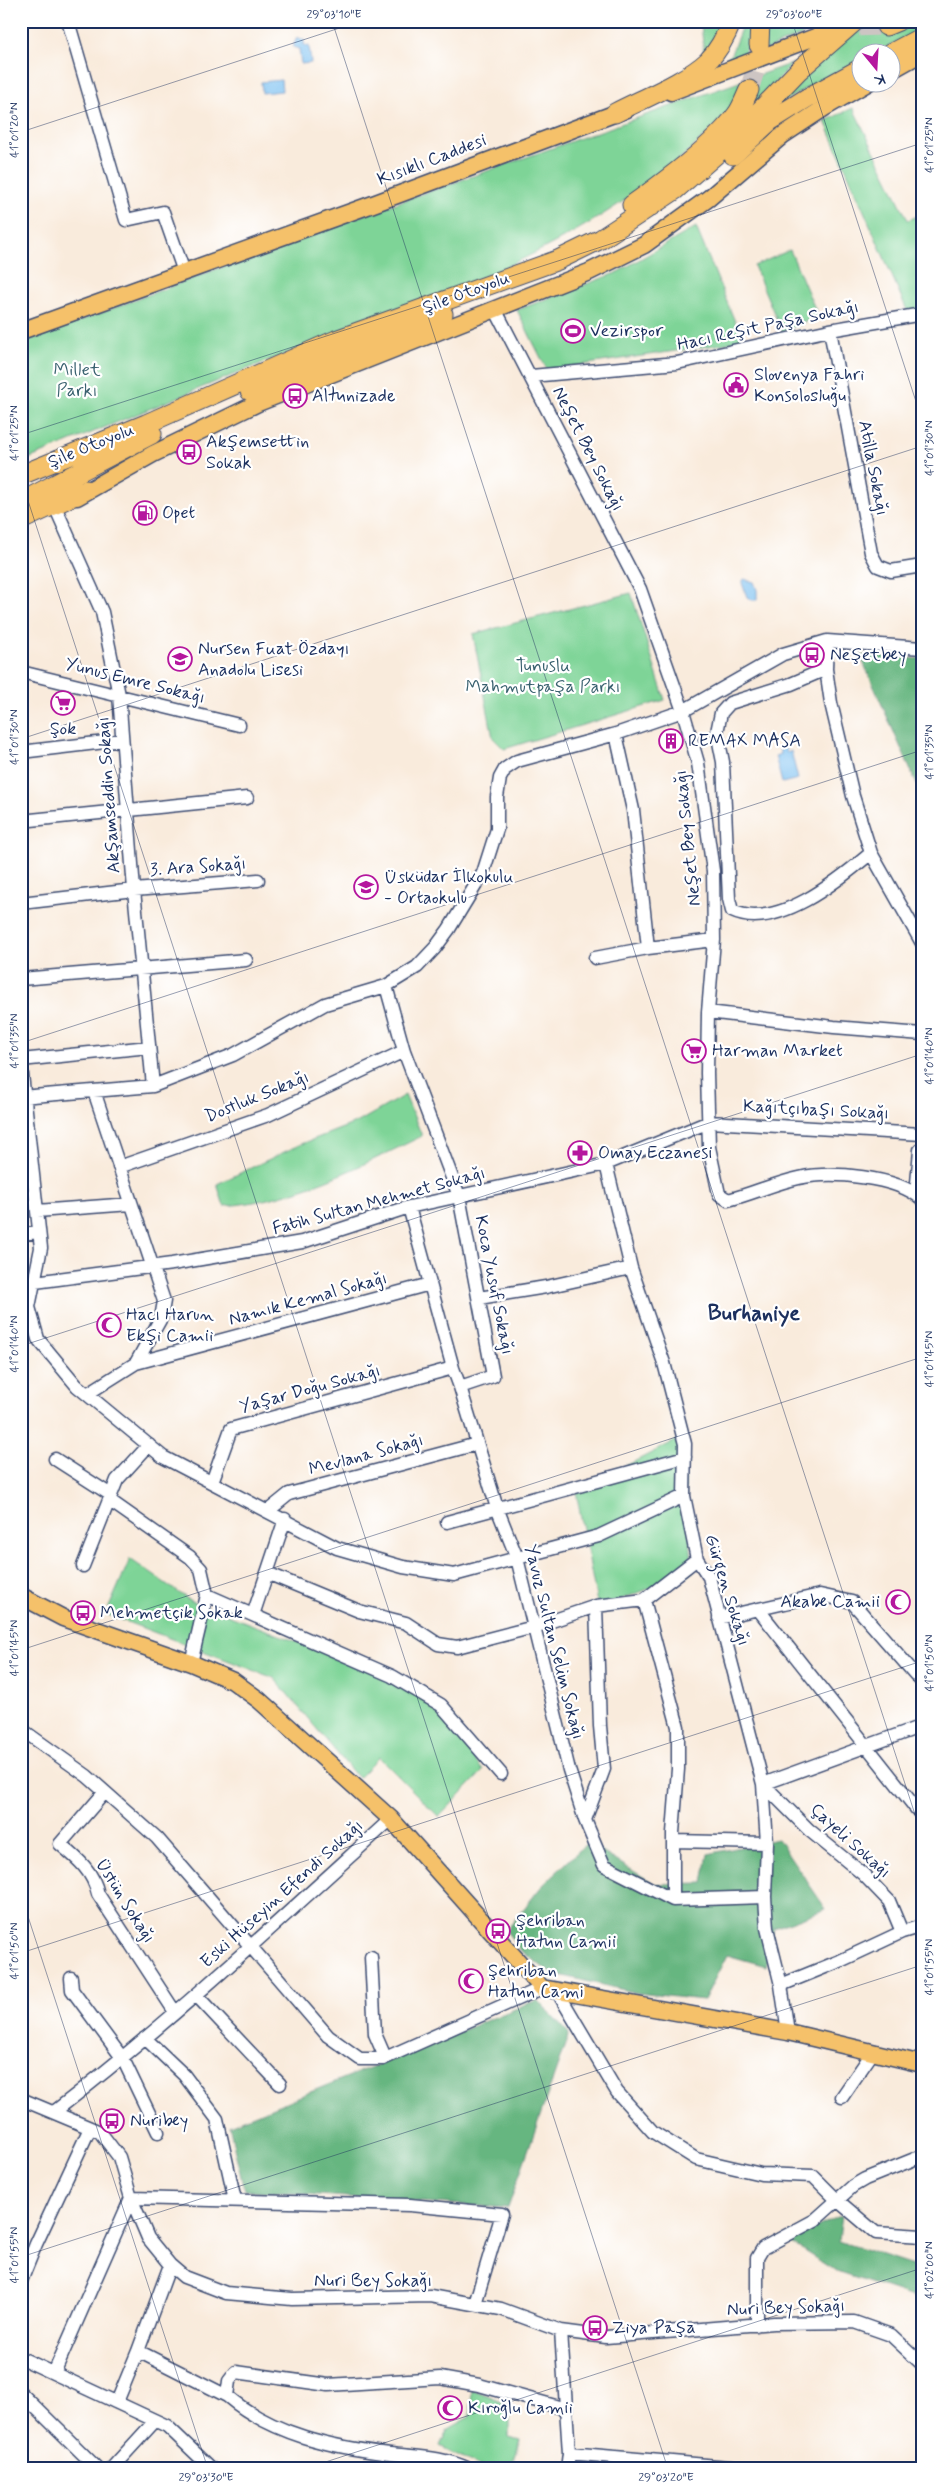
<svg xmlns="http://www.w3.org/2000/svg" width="943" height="2490" font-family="Mynerve,sans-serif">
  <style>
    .green { fill: #7ed497; stroke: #4c827a }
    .forest { fill: #66b680; stroke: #40726f }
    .water { fill: #7ac0f1; stroke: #4a78a8 }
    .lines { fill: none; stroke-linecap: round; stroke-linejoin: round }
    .highway-tunnel { stroke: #cdc5c3; stroke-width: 19; stroke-dasharray: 19 9; stroke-linecap: butt }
    .minor-casing { stroke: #3c4b71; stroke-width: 15 }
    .major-casing { stroke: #3c4b71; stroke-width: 19 }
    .highway-casing { stroke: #3c4b71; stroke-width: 21 }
    .minor { stroke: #fff; stroke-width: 12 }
    .major { stroke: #f5c16b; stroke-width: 16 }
    .highway { stroke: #f5c16b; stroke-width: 19 }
    .ticks { fill: none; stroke: #1b2f5e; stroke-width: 1; stroke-opacity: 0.45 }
    .labels { text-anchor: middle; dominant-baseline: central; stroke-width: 4.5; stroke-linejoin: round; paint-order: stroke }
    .street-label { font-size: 18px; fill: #1b2f5e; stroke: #fff }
    .poi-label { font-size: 18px; fill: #1b2f5e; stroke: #fff; text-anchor: start }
    .park-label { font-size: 18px; fill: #39616f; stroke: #fff }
    .district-label { font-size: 22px; font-weight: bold; fill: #1b2f5e; stroke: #fff }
    .neatline { fill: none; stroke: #1b2f5e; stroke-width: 2 }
    .ticks-label { font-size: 12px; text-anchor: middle; fill: #1b2f5e }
  </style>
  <rect width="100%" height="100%" fill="#fff"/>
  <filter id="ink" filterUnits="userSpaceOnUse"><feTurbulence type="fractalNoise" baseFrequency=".02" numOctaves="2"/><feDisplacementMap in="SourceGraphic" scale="10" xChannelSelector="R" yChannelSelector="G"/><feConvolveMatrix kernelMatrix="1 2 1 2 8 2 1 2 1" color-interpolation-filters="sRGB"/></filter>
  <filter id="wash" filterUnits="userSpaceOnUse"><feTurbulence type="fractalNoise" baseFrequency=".0096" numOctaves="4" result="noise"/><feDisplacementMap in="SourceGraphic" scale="20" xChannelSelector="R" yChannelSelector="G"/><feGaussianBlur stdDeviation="1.12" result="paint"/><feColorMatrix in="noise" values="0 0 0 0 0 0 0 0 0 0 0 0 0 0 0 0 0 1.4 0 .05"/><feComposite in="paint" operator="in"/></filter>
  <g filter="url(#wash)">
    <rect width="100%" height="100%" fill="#f9ebdc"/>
    <path class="green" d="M701,21h20l-3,16 -14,19z
      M744,21l78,2 13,-2 -127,53 23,-20z
      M876,21h9l2,12 33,-12h2v8l-46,23h-16v8l-38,19 -48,28 66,-64z
      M793,63l-41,46 -22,1c-62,70 -155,127 -240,164 -52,22 -105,40 -157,61 -105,41 -208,84 -312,127v-119l302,-114z
      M853,108l55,112 14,-6v98l-13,3 -84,-194z
      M696,227l47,114 -196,29 -30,-60 99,-37z
      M790,250l28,66 -36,16 -28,-66z
      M631,593l34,107 -161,49 -11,-11 -20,-104z
      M405,1095l17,41c-61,30 -129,65 -198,70l-7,-22 82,-39 59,-23z
      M681,1438l12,134 -95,36 -22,-117z
      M130,1559l61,42 174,67 72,38 46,65 -44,46 -60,-60 -21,21 -84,-100 -168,-64z
      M472,2390l37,15v33l12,3 -10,28h-26l-45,-23 7,-16 23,-13z"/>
    <path class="forest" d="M860,655l62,4v137z
      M778,1839l48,70 -52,19 -8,38 -39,-11 -23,45 -67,-7 -86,-20 -29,-21 -16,-21 35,-44 46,-44 68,41 48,-1 5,-29z
      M537,2000l32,33 -61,175 -264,-18 -15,-65z
      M842,2215l-3,26 83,27v32l-85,-28 -49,-31z"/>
    <path class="water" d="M297,37l7,3v5l5,1 2,17 -10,1 -2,-15 -6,-2z
      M281,80l1,11 -20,2 -1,-11z
      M744,579l10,3 3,8v10h-5l-5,-3 -5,-14z
      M785,747l2,5 4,-1 7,28 -16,4 -7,-27 6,-2 -2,-6z"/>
  </g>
  <g filter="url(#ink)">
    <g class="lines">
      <path class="highway-tunnel" d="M832,21l21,6 33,-1
        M749,90l7,-22 3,-23"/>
      <g class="minor-casing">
        <path id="minor" d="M68,21l58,199 37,-8 21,60
          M495,309l145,280 43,122 15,52 15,108 1,69 -6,72 -1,61 2,74 10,47 9,6c24,-6 47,-17 71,-22 32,-7 97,-2 123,21
          M830,330l41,223 7,13 13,5 31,-5
          M531,376l146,-13 153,-33 92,-16
          M57,511l45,101 17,83 15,195 19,196
          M827,641l-1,28 5,34 22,93 18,57 51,90
          M826,669l-35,15 -61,19 -9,10 -4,19 6,30 6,137 3,12c44,21 107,-31 139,-58
          M21,672l218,53
          M616,734l17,76 15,138
          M21,752l101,-12
          M21,821l226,-23
          M21,903l113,-13 124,-10
          M595,958l53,-10 66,-8
          M21,979l225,-19
          M386,986l18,65 55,145 34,180 -33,11
          M708,1012l126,15 88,7
          M21,1060l128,-13
          M21,1065l20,183 -12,59 9,32 39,47 86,71 174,91 66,19 51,8 145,-39 85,-40
          M21,1097l132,-11 80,-31 92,-51 61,-18 31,-19 18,-19 14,-19 34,-56 14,-44v-32l3,-19 5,-9 12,-8 99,-27 67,-23 100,-57 44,-13 95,7
          M606,1164l25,104 33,95 21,81 -1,52 13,63 12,18 54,207 4,59 -2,54 2,31 14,57 7,47
          M119,1167l149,-52 136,-64
          M916,1194l4,-44
          M409,1207l44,161 7,19 37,121 20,50 52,212 16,50 19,45 69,35 92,-3
          M37,1211l94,-7
          M21,1234l18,-2
          M21,1290l14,-8 137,-18 130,-22 107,-35 197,-43 103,-42 213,12
          M479,1298l67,-11 85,-19
          M136,1363l294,-79
          M87,1394l49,-31 25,-45 3,-17 -70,-210
          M55,1459l56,36
          M212,1482l19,-53 222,-61
          M109,1500l81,57 11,12 6,26
          M268,1511l21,-17 188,-50
          M447,1522l238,-65
          M83,1566l34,-86 32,-35
          M267,1573l92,38 47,12 32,21 19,3 77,-20 62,-21 48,-6 53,-41
          M644,1600l34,127v42l-5,64v67
          M758,1609l164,207
          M253,1615l32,-96
          M719,1618l101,-23 32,7 70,80
          M191,1663l16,-68 185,81 49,29 60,69
          M21,1729l66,47 70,62 171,198 32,23h23l159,-71
          M105,1792l-45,52c18,15 33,27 38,50l77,118
          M585,1820l19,-51 -4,-43 -4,-120
          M673,1841l94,2
          M902,1932l-13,-31 -26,-27 -54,-44 -46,-46 159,-58
          M371,1957l4,77 10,23
          M71,1978l1,12 51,69 35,73
          M781,1985l59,-24 62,-29 20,-6
          M557,1991l60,101 36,40 43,27 65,15 52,2 24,24 39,33 46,3
          M196,1995l84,89
          M145,2038l39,37 33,44 18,81
          M842,2097l31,-45
          M21,2099l79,33 19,25 12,41 17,40 22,27 14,12 42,16 66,6 138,-3 71,13 60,22 45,6 168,-14 80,-1 37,13 31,29
          M54,2112c118,-91 227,-193 337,-293
          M131,2198l279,7 92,9 -27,90
          M21,2281l15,-37 54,-116
          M757,2325v-67l6,-10 52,-28 38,-34 12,-7 57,-23
          M561,2331l8,122 -2,16
          M138,2351l32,-86
          M21,2358l146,68 45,43
          M54,2373l77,-175
          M21,2393l77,76
          M117,2402l21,-51 89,45
          M569,2453l183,16
          M111,2469l44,-48
          M469,2469c-25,-12 -52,-12 -79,-15 -58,-7 -117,-19 -163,-58l2,-15 7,-9 92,13 112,-7 39,7 87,24"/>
      </g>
      <g class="major-casing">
        <path id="major" d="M890,71l32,-18
          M671,92l178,-68
          M21,331l352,-127 254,-95
          M77,497l76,-43 105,-51 331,-131 55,-27 65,-47 74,-63 41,-27 45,-26
          M21,1596l42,22 128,45 42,18 26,19 132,119 151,169 246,44 134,32"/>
      </g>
      <g class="highway-casing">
        <path id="highway" d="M886,26l12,-5
          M759,45l1,-24
          M890,54l32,-17
          M615,113c27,-14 72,-32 93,-52 11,-11 18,-25 24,-40
          M733,155l37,-34 37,-23 53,-29
          M632,205c33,-24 81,-59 105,-91 5,-7 8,-16 12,-24
          M250,391l193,-77
          M21,475l125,-51 190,-84 222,-80 43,-21 74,-49 55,-48 69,-72 55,-48
          M21,502l131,-68
          M21,520l65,-30"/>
      </g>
      <use href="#minor" class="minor"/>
      <use href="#major" class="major"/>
      <use href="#highway" class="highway"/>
    </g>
  </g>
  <path class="ticks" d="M332,21l590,1815M792,21l130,399M21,132l340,-111M21,435l901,-292M21,479l647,1990M21,739l901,-293M21,1043l901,-293M21,1346l901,-292M21,1650l901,-293M21,1895l187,574M21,1953l901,-292M21,2257l901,-292M304,2469l618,-201"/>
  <defs>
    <g id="stadium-ring" transform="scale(1.25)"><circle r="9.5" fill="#fff" stroke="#b5179e" stroke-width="1.5"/><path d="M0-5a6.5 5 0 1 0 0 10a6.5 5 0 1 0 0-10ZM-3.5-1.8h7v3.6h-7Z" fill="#b5179e"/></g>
    <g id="civic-ring" transform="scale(1.25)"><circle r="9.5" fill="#fff" stroke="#b5179e" stroke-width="1.5"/><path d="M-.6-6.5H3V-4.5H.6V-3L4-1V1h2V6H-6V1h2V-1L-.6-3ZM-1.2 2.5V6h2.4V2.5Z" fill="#b5179e"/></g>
    <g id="bus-ring" transform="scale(1.25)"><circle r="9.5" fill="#fff" stroke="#b5179e" stroke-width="1.5"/><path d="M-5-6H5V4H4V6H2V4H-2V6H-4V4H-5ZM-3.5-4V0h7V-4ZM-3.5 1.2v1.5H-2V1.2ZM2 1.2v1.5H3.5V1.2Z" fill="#b5179e"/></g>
    <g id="fuel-ring" transform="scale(1.25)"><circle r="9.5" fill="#fff" stroke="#b5179e" stroke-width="1.5"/><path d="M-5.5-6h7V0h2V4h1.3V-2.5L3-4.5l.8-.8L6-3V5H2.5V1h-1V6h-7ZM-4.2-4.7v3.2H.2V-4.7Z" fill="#b5179e"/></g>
    <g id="school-ring" transform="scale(1.25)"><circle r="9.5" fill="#fff" stroke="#b5179e" stroke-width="1.5"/><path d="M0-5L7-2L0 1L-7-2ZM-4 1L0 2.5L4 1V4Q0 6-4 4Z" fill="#b5179e"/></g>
    <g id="supermarket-ring" transform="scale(1.25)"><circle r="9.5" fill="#fff" stroke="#b5179e" stroke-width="1.5"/><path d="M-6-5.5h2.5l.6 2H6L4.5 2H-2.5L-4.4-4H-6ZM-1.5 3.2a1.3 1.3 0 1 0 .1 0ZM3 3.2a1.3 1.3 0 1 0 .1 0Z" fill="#b5179e"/></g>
    <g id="building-ring" transform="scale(1.25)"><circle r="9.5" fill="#fff" stroke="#b5179e" stroke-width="1.5"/><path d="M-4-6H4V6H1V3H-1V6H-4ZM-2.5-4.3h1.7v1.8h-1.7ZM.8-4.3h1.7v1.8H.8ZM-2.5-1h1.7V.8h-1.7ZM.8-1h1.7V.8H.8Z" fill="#b5179e"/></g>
    <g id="pharmacy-ring" transform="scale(1.25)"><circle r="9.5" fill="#fff" stroke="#b5179e" stroke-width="1.5"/><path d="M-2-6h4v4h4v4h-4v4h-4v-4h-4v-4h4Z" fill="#b5179e"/></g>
    <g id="mosque-ring" transform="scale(1.25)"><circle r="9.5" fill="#fff" stroke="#b5179e" stroke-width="1.5"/><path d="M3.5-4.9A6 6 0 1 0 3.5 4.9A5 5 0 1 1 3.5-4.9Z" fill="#b5179e"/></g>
  </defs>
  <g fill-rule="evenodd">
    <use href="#stadium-ring" x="573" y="331"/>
    <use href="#civic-ring" x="736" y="385"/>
    <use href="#bus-ring" x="295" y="396"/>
    <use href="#bus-ring" x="189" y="452"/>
    <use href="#fuel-ring" x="145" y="513"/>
    <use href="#bus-ring" x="812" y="655"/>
    <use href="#school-ring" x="180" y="659"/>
    <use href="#supermarket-ring" x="63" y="703"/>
    <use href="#building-ring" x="671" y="741"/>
    <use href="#school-ring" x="366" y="887"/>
    <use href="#supermarket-ring" x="694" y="1051"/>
    <use href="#pharmacy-ring" x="580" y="1153"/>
    <use href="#mosque-ring" x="109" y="1325"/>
    <use href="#mosque-ring" x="898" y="1602"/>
    <use href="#bus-ring" x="83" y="1613"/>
    <use href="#bus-ring" x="498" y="1931"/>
    <use href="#mosque-ring" x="471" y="1981"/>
    <use href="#bus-ring" x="112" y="2121"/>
    <use href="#bus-ring" x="595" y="2328"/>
    <use href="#mosque-ring" x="450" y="2408"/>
  </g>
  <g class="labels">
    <g class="street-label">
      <text transform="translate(432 160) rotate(-21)">Kısıklı Caddesi</text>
      <text transform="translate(466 293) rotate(-20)">Şile Otoyolu</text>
      <text transform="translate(768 326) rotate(-12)">Hacı Reşit Paşa Sokağı</text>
      <text transform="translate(91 446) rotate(-22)">Şile Otoyolu</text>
      <text transform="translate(588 449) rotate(63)">Neşet Bey Sokağı</text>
      <text transform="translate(873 468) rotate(79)">Atilla Sokağı</text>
      <text transform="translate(135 681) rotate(14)">Yunus Emre Sokağı</text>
      <text transform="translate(109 795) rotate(-94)">Akşamseddin Sokağı</text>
      <text transform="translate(688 838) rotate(-96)">Neşet Bey Sokağı</text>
      <text transform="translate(198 867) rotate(-4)">3. Ara Sokağı</text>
      <text transform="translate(257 1097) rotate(-22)">Dostluk Sokağı</text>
      <text transform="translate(816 1110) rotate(3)">Kağıtçıbaşı Sokağı</text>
      <text transform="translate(379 1201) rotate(-15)">Fatih Sultan Mehmet Sokağı</text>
      <text transform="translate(494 1285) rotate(79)">Koca Yusuf Sokağı</text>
      <text transform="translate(308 1299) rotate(-15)">Namık Kemal Sokağı</text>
      <text transform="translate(310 1389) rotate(-15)">Yaşar Doğu Sokağı</text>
      <text transform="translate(366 1455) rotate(-15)">Mevlana Sokağı</text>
      <text transform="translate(727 1590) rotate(73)">Gürgen Sokağı</text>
      <text transform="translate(554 1642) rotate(76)">Yavuz Sultan Selim Sokağı</text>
      <text transform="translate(850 1841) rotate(42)">Çayeli Sokağı</text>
      <text transform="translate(282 1894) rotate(-42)">Eski Hüseyin Efendi Sokağı</text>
      <text transform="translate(125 1901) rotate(58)">Üstün Sokağı</text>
      <text x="373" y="2281">Nuri Bey Sokağı</text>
      <text transform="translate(786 2308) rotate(-2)">Nuri Bey Sokağı</text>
    </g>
    <g class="poi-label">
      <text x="590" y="331">Vezirspor</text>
      <text x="754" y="375">Slovenya Fahri<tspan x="754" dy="21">Konsolosluğu</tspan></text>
      <text x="312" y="396">Altunizade</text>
      <text x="206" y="442">Akşemsettin<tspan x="206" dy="21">Sokak</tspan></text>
      <text x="162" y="513">Opet</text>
      <text x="198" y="649">Nursen Fuat Özdayı<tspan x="198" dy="21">Anadolu Lisesi</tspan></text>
      <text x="830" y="655">Neşetbey</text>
      <text x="63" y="729" text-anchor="middle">Şok</text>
      <text x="688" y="741">REMAX MASA</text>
      <text x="384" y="877">Üsküdar İlkokulu<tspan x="384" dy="21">- Ortaokulu</tspan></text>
      <text x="712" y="1051">Harman Market</text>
      <text x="598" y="1153">Omay Eczanesi</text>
      <text x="126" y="1315">Hacı Harun<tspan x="126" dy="21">Ekşi Camii</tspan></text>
      <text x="880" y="1602" text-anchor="end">Akabe Camii</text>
      <text x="100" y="1613">Mehmetçik Sokak</text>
      <text x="516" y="1921">Şehriban<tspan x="516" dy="21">Hatun Camii</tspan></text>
      <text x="488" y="1971">Şehriban<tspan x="488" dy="21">Hatun Cami</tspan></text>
      <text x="130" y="2121">Nuribey</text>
      <text x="612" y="2328">Ziya Paşa</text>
      <text x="468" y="2408">Kıroğlu Camii</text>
    </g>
    <g class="park-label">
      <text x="77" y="370">Millet<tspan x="77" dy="21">Parkı</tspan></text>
      <text x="543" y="666">Tunuslu<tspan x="543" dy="21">Mahmutpaşa Parkı</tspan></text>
    </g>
    <g class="district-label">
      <text x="754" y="1314">Burhaniye</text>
    </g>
  </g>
  <rect width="943" height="2490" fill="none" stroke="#fff" stroke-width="55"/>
  <g transform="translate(876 68) rotate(162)"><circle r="24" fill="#ffffff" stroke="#a4acbf"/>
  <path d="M0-4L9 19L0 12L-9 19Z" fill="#b5179e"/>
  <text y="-8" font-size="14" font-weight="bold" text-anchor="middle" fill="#1b2f5e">K</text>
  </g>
  <rect x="28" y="28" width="888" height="2434" class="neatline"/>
  <g class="ticks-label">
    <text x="334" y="18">29°03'10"E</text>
    <text x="794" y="18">29°03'00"E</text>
    <text transform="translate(14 130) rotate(-90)" y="4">41°01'20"N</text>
    <text transform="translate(929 145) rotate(-90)" y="4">41°01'25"N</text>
    <text transform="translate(14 433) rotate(-90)" y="4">41°01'25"N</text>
    <text transform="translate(929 448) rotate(-90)" y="4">41°01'30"N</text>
    <text transform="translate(14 737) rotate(-90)" y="4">41°01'30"N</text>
    <text transform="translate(929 752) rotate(-90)" y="4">41°01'35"N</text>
    <text transform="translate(14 1041) rotate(-90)" y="4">41°01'35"N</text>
    <text transform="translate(929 1056) rotate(-90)" y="4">41°01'40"N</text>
    <text transform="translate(14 1344) rotate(-90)" y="4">41°01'40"N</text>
    <text transform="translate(929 1359) rotate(-90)" y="4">41°01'45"N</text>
    <text transform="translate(14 1648) rotate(-90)" y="4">41°01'45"N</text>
    <text transform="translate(929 1663) rotate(-90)" y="4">41°01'50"N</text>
    <text transform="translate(14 1951) rotate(-90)" y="4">41°01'50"N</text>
    <text transform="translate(929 1967) rotate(-90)" y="4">41°01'55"N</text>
    <text transform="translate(14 2255) rotate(-90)" y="4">41°01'55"N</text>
    <text transform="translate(929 2270) rotate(-90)" y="4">41°02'00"N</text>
    <text x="206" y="2481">29°03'30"E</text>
    <text x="666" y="2481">29°03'20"E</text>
  </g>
</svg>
